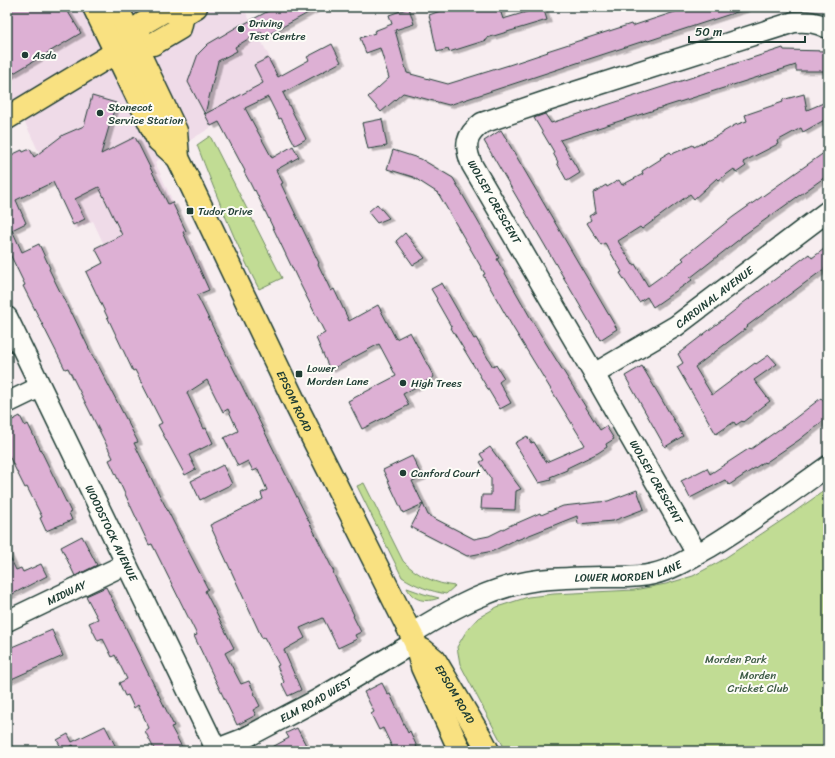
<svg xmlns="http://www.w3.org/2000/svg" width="835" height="758" font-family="Sriracha,sans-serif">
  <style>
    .built { fill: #efdbe8 }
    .green { fill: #c1dc94; stroke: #708c64 }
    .building { fill: #ddb0d4; stroke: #1f3d34; filter: url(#shadow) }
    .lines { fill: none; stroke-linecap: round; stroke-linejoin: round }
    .minor-casing { stroke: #1f3d34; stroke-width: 23 }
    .major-casing { stroke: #1f3d34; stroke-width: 25 }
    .highway-casing { stroke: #1f3d34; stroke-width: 25 }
    .minor { stroke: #fdfcf7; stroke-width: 20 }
    .major { stroke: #f9e181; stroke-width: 22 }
    .highway { stroke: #f9e181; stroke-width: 22 }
    .poi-dot { fill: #1f3d34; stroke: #fdfcf7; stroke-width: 1.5 }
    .labels { text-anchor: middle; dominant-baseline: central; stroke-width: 4; stroke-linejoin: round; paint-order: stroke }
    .poi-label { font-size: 11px; fill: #1f3d34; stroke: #fdfcf7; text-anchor: start }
    .street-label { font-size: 11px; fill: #1f3d34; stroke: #fdfcf7 }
    .park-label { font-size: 11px; fill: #3f5d47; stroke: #fdfcf7 }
  </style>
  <defs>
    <filter id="shadow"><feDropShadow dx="4.5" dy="2.5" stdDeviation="0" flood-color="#0004"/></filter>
  </defs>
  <rect width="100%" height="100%" fill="#f7edf0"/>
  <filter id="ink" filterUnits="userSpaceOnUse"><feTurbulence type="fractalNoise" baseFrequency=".025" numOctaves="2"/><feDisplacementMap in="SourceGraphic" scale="8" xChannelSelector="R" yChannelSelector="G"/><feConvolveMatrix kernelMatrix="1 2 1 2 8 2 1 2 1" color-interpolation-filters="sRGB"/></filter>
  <g filter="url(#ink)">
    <path class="built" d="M7,7h236l43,81 -76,40 -55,34 56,125 -72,33 -46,-99 -18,8 -47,-100 -20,-36h-1z"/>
    <path class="green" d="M210,136l72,142 -23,11c-24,-46 -43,-95 -62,-144z
      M364,483l39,78c13,14 33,23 52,25l-9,8c-16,-3 -30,-8 -44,-17l-45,-91z
      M828,488v263h-322l-46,-87 -3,-17 10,-17 11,-12 19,-11 31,-10 26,-3 80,-4 32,-6 27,-8 26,-14 71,-47z
      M407,588l17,6 15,4c-13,5 -26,3 -32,-10z"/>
    <path class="building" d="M7,7h58l16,26 -74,44z
      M276,7h43l-55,30 -3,-6 -26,16 2,4 -19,10 -13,53 58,-31 -9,-18 14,-7 10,19 31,-17 -2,-3 25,-13 9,18 -58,31 23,46 -11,6 -14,-27 -2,1 -11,-22 -23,11 27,50 21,-12 6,11 -23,13 7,13 -2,1 38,79 -1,1 13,27 3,-2 15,32 29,-16 18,34 14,-7 24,45 -31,17 6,11 -47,24 -14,-28 48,-25 -17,-32 -49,26 -14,-32 9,-5 -28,-55 -42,-88 -1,1 -5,-10 -5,-9 1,-1 -26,-49 -8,4 -23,-44 10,-28 10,-10 34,-20v1z
      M451,7h48l4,12 40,-12 4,13 -60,18v2l-38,12 -1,-3 -11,3 -8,-37z
      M690,7h55l1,2 -98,32 -1,-1 -198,65 -46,-12 -22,19 -13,-15 21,-19 -9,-30 -14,5 -6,-15 15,-5 -1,-2 18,-7 -3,-9 20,-7 5,16 -19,6 12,43 41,11 61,-19 39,-13 -1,-1 84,-27 1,2z
      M783,48l1,2 42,1 -1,20h-29v-6l-236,75 20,33 -13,8 -10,-18 1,-1 -5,-9 1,-1 -20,-34 11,-4 6,9z
      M804,94l3,16 21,-9v17l-25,14 -2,-4 -24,13 1,3 -35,18 3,4 -10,7 -2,-4 -15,11 -2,-2 -23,21 -4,-5 -48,35 -2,-2 -22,14 15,24 2,-1 13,22 36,-26 -2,-2 51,-41 95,-67v25l-87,62v1l-51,40 2,2 -39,27 -6,-10 -8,5 -19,-29 2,-1 -17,-29 -4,2 -14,-22 4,-3 -2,-4 7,-4 -3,-19 13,-8 1,2 12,-7 3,5 21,-11 -1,-3 19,-12 -1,-1 10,-6 2,2 21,-9 1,2 29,-14v-1l12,-7 12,-4 -2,-6 38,-13 -1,-2z
      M92,96l24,7 -15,51 34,-17 33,67 4,-2 14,29 -3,1 26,58 -12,5 137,277 -1,1 21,42 -1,1 8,16 -6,3 2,4 -19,9 -15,-30 -23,10 5,10 -21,12 17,40 -13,6 -6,-12 2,-2 -7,-16 2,-1 -15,-28 -2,1 -52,-113 53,-26 -2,-6 6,-3 -9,-21 -5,2 -5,-10 -10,5 -14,-28 14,-7 -10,-22 -5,3 -16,-32 -20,13 17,36 2,-1 7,15 -24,12 7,14 -11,6 -27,-50 4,-2 -27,-53 -2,1 -47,-99 17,-9 -8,-15 27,-13 -23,-48 -24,12 10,20 -12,6 -20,-43 -37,18 10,23 -14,7 10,22 17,-8 11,24 -1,1 22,45 1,-1 22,46h1l43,83 -4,1 23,47 51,99 -3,2 29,57 -9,5 16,31 8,-3 6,13h-1l6,12 -7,4 3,5 -19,10 -43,-89 3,-1 -45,-91 -3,1 -40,-85 4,-2 -45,-90 -3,1 -42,-83 2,-1 -18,-37v-91l15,-7 1,2 7,-3 4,8 29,-22 21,-9z
      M382,119l5,27 -19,3 -6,-26z
      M501,130l116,199 -17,11 -116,-199z
      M393,150l28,9 32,19 46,80 -2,1 37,65 66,106 6,-4 8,13 -8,5 1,3 -9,6 -31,15v2l-17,7 1,3 -12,3 -24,-40 12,-7 4,7 3,-1 12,20 39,-17 -73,-119 -29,-51 2,-1 -47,-81 -25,-16 -26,-8z
      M377,204l12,14 -12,5 -9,-11z
      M405,233l20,25 -12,7 -17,-24z
      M828,246v20l-81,60 1,1 -53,40 17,28 43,-32 1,1 13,-9 8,9 -23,16 16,21 -27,21 -1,-1 -6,4 -2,-3 -18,12 -39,-67 6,-4 -5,-9 61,-47v-1l70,-52 3,4z
      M442,283l32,56 2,-1 17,29 3,-2 8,13 -5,4 12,21 -11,6 -49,-81h1l-16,-28 1,-1 -6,-10z
      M642,366l41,70 -18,11 -40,-71z
      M821,398l7,9v10l-29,23 -34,23 -1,-1 -35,23 -4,-5 -35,18 -9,-17 26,-13 3,6 40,-26 1,1 43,-30z
      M20,416l5,10 3,-2 43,88 -2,1 3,7 -26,11 -6,-13 2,-1 -15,-30 -2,1 -18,-36v-29z
      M490,447l31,42 -5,2 -1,19 -34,-1 1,-14h9v-16l-11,-17 4,-2 -4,-6z
      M412,456l10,21 -10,4 11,23 -20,9 -20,-43z
      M223,465l9,19 -32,16 -9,-19z
      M637,490l7,19 -31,12 -35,3 -1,-8 -60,24v-1l-24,12 -26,5 -56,-29 12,-23 5,11 46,24 15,-3 26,-13v1l25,-11 1,2 22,-9 45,-5z
      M82,536l15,29 -22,11 -14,-29z
      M7,551l9,19 5,-2 2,4 18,-8 6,12 -40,21z
      M106,587l68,139 -3,1 11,20 -10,4h-17l-10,-20 4,-3 -11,-23 -4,3 -6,-13 -3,1 -6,-13 8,-4 -12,-24 -3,2 -9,-18 -5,2 -9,-18 9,-4 -12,-23z
      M52,630l11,26 -56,25v-32z
      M382,683l6,12 2,-1 18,39 2,-2 7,16 -7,4h-16l-11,-23 -4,2 -8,-16 3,-2 -10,-20z
      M105,726l13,25h-42l-3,-6 -10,6 -6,-11 11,-6 4,8z
      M297,728l12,23h-44l24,-13 -3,-5z"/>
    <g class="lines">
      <g class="minor-casing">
        <g id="minor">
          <path id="s1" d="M7,317l209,432"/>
          <path id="s2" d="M594,374l82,-48 152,-115"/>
          <path d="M7,403l33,-16"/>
          <path d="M697,554l-103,-180 -122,-209c-8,-19 -7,-29 10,-42l65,-22 247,-79c13,-1 22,0 34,6"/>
          <path id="s3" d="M7,621l119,-57"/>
          <path id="s4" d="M411,634c43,-27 88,-52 139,-55 17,-1 35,-2 52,-2 17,0 35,1 51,-3 21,-5 39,-17 57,-27 41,-25 79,-53 118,-81"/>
          <path id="s5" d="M212,751l31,-12 74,-39 98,-58"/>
        </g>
      </g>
      <g class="major-casing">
        <path id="major" d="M133,42l9,-18 24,-14 17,5 13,-8
          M133,42l20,2 27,-16 3,-13
          M7,118l124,-75"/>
      </g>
      <g class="highway-casing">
        <g id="highway">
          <path d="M94,7l64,133 20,18"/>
          <path id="s6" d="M117,7l59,124 2,27 119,249 118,235 7,25 38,84"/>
          <path id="s7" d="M423,650l12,10 45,76 8,15"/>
        </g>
      </g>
      <use href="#minor" class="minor"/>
      <use href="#major" class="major"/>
      <use href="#highway" class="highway"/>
    </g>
  </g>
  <g class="poi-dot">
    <circle cx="241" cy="29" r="4"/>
    <circle cx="25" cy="55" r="4"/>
    <circle cx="100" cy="113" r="4"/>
    <rect x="186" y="207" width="8" height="8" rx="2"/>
    <rect x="295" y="370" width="8" height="8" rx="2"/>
    <circle cx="403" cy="383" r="4"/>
    <circle cx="403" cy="473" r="4"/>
  </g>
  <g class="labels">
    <g class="poi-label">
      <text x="249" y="23">Driving<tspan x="249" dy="13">Test Centre</tspan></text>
      <text x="33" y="55">Asda</text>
      <text x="108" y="107">Stonecot<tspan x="108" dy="13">Service Station</tspan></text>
      <text x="198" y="211">Tudor Drive</text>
      <text x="307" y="368">Lower<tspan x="307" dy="13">Morden Lane</tspan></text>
      <text x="411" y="383">High Trees</text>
      <text x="411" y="473">Canford Court</text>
    </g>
    <g class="street-label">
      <text transform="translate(494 202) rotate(60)">WOLSEY CRESCENT</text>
      <text stroke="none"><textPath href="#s2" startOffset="143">CARDINAL AVENUE</textPath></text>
      <text stroke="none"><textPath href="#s6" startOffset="434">EPSOM ROAD</textPath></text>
      <text transform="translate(656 482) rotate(60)">WOLSEY CRESCENT</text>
      <text stroke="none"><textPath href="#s1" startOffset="240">WOODSTOCK AVENUE</textPath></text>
      <text stroke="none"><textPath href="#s4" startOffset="230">LOWER MORDEN LANE</textPath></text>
      <text stroke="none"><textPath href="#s3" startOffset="66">MIDWAY</textPath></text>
      <text stroke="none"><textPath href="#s7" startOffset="55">EPSOM ROAD</textPath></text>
      <text stroke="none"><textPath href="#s5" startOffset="116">ELM ROAD WEST</textPath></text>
    </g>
    <g class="park-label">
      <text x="736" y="659">Morden Park</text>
      <text x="758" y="675">Morden<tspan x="758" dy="13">Cricket Club</tspan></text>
    </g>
  </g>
  <rect width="835" height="758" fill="none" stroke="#fdfcf7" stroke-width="24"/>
  <rect x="12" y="12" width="811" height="734" fill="none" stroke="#1f3d34" stroke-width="1.5" filter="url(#ink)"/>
  <path d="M689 36v6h116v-6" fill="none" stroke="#1f3d34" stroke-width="2"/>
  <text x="695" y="36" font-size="12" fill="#1f3d34" stroke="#fdfcf7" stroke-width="3" paint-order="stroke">50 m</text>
</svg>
